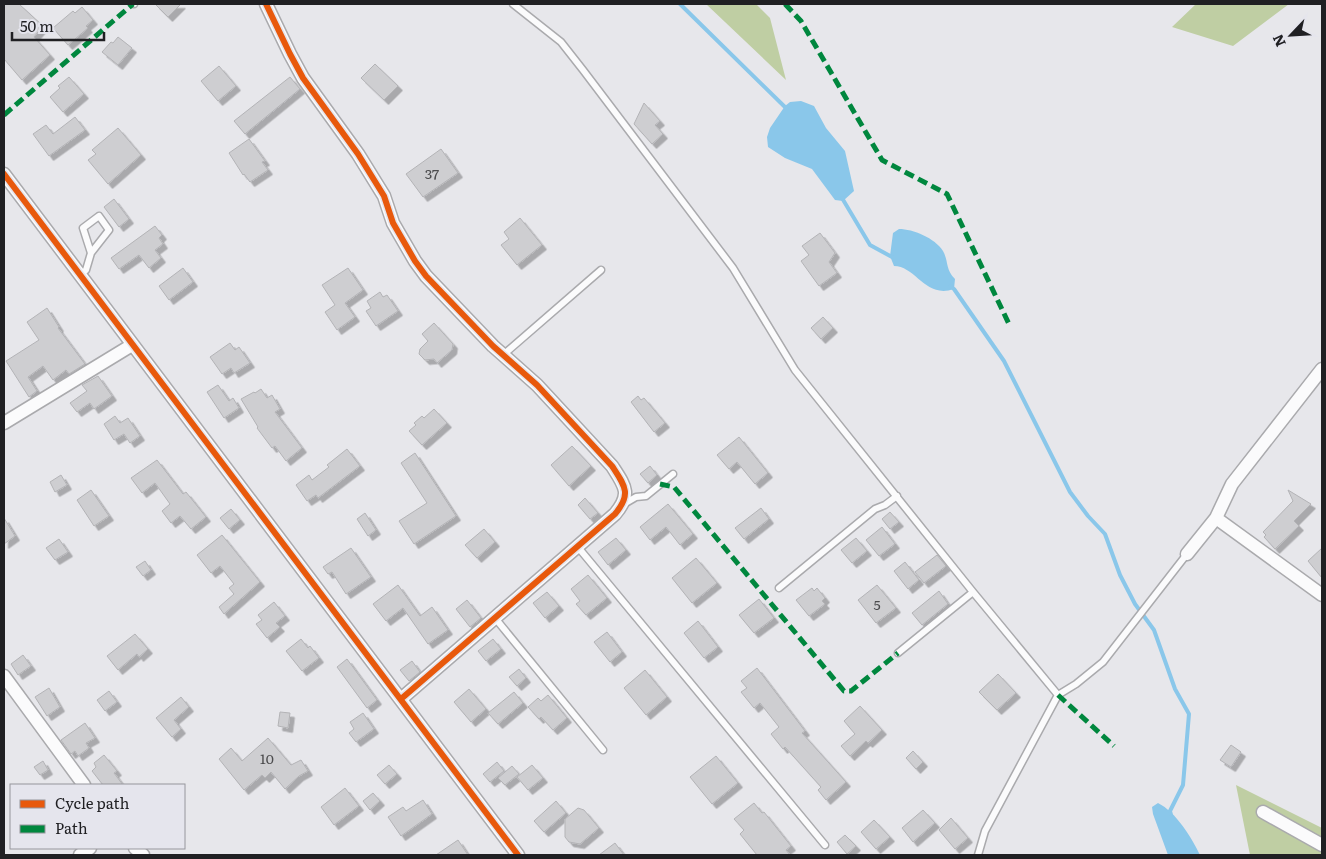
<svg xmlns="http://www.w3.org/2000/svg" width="1326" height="859" font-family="Literata,serif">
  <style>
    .forest { fill: #bfcea3 }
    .water { fill: #8ac7ea }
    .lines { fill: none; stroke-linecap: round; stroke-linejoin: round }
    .stream { stroke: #8ac7ea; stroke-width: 4 }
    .building { fill: #ceced1; stroke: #b3b3b6; filter: url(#shadow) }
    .lane-casing { stroke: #aaaaad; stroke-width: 9 }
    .street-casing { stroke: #aaaaad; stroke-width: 15 }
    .lane { stroke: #fbfbfc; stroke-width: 6 }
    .street { stroke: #fbfbfc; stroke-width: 12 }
    .quiet { stroke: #00873e; stroke-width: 5; stroke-dasharray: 10 5; stroke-linecap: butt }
    .cycleway-casing { stroke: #e5e5ed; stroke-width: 9 }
    .cycleway { stroke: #e8590c; stroke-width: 6 }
    .labels { text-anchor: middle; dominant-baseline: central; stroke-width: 4; stroke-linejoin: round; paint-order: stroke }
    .number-label { font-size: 14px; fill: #4c4c4e }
  </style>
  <defs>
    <filter id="shadow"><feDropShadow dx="4.5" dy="4.5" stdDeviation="0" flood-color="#0004"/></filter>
  </defs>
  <rect width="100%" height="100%" fill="#e7e7eb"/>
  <path class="forest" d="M706,4h50l14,14 16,62z
    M1196,4h93l-56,42 -61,-19z
    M1236,785l86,43v27h-72z"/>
  <path class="water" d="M801,101l13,5 12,22 19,23 9,40 -11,10 -8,-1 -23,-31 -27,-11 -17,-11 -1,-10 3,-9 15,-22 5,-4z
    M899,229c14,0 36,9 44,22 6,11 2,18 12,28l-1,10c-29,10 -38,-23 -60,-23l-4,-10 3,-23z
    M1158,803c18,9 34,35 42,52h-32l-15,-41 -1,-7z"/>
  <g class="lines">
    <path class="stream" d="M680,4l107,105
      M842,198l28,47 22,12
      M950,286l4,3 50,72 66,131 18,24 17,18 15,41 15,29 19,26 21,59 14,25 -6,71 -13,26 1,4"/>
  </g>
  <path class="building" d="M4,4h15l24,22 -9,11 16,18 -28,25 -18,-21z
    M155,4h26l-13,13z
    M82,7l11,13 -7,6 2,2 -20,17 -15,-17 20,-17 2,2z
    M118,37l14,11 -14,17 -16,-13 9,-10 2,1z
    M375,64l23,22 -14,14 -23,-22z
    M219,66l17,20 -18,15 -17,-20z
    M69,77l15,17 -21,18 -13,-15 10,-9 -2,-2z
    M290,77l10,12 -55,45 -11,-13z
    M644,103l16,18 -5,4 8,9 -11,10 -18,-20z
    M75,117l10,13 -36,26 -16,-22 13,-9 7,9z
    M118,128l23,27 -33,29 -20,-24 8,-6 -4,-4z
    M249,139l16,22 -3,1 6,8 -18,12 -6,-8 -1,1 -14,-22z
    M441,149l17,24 -35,24 -17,-23z
    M114,199l15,20 -10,8 -15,-20z
    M520,218l22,27 -25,20 -16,-20 8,-6 -5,-7z
    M155,226l7,9 -3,3 4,6 -8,6 6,8 -12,10 -10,-13 -20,14 -8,-11z
    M820,233l15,20 -6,9 8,11 -18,13 -18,-25 8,-6 -7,-9z
    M183,268l10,14 -24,18 -10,-14z
    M348,268l15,22 -18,13 10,14 -18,13 -12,-18 10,-7 -13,-20z
    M380,292l3,5 4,-2 11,16 -22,15 -10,-15 5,-3 -4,-7z
    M47,308l12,19 -1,1 27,36 -16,10 -3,-4 -13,10 -10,-14 -15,11 9,14 -8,6 -23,-36 33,-21 -12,-18z
    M823,317l10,11 -12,11 -10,-11z
    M434,323l19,21 -1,6 -15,13 -3,-4 -9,1 -6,-6 1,-5 8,-8 -6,-7z
    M230,343l5,7 4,-3 11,16 -16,10 -3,-5 -9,6 -12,-17z
    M98,376l14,20 -18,13 -4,-6 -13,9 -7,-9 17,-12 -5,-6z
    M218,385l11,16 4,-3 6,10 -15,10 -17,-26z
    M261,389l6,9 5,-3 8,14 -5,3 27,36 -16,13 -11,-15 -3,2 -15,-20 1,-1 -17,-28 13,-7 1,1z
    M638,396l3,4 3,-2 21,25 -11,9 -23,-30z
    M434,409l13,14 -25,22 -13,-14 7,-6 -2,-2 8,-7 2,2z
    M115,416l5,7 8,-5 12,18 -10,7 -6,-9 -10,6 -10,-16z
    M739,437l29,36 -13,11 -18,-22 -8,7 -12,-14z
    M572,446l19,20 -22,20 -18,-21z
    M347,449l13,17 -42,32 -2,-3 -9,6 -11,-16 13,-10 3,5 17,-13 -2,-2z
    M415,453l41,63 -42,28 -15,-23 28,-18 -26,-40z
    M157,460l26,34 3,-2 20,25 -15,12 -11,-13 -9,7 -9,-12 8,-7 -15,-21 -13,10 -11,-15z
    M650,466l7,9 -9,8 -8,-9z
    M61,475l6,10 -12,7 -5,-10z
    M91,490l18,26 -15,10 -17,-26z
    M1288,490l23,14 -17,17 5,5 -24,23 -11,-12 2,-2 -3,-3 30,-31z
    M585,498l13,15 -8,6 -12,-14z
    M668,504l25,30 -13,11 -14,-18 -16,13 -10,-13z
    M761,508l8,11 -25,20 -9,-11z
    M231,509l9,11 -11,9 -9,-11z
    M890,512l9,10 -9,7 -8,-10z
    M365,513l11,17 -8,6 -11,-17z
    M4,518l11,18 -11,8z
    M882,527l13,17 -16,12 -13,-16z
    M484,529l11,13 -18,16 -12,-13z
    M222,535l38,47 -36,32 -5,-7 15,-13 -5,-6 5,-4 -14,-18 -9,7 -14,-18z
    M616,538l10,12 -18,15 -10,-13z
    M856,538l11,13 -15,12 -11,-13z
    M59,539l9,13 -13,8 -9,-12z
    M351,548l20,29 -25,17 -14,-22 -4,2 -5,-7z
    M1322,548v30l-14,-17z
    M937,555l9,11 -22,17 -9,-11z
    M696,558l21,25 -25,20 -20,-25z
    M145,561l6,9 -8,6 -7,-9z
    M905,562l14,18 -11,9 -14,-18z
    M588,575l19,23 -21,17 -10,-11 4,-3 -9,-12z
    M398,585l22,31 12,-9 16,23 -20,14 -25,-36 -17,13 -13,-17z
    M877,585l19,23 -20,15 -18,-23z
    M812,588l2,3 3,-3 8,10 -3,3 3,3 -16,12 -13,-16z
    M939,591l9,13 -26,21 -10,-12z
    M547,592l12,14 -14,12 -12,-15z
    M759,599l15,19 -20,15 -15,-18z
    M467,600l14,18 -11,9 -14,-18z
    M274,602l11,14 -9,7 4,4 -13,11 -11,-14 6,-4 -4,-5z
    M698,621l20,26 -14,11 -20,-25z
    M607,632l15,20 -12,10 -16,-20z
    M135,634l13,15 -9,8 -2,-3 -19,16 -11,-14z
    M301,639l7,9 2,-2 9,12 -17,13 -16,-20z
    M493,639l8,10 -15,12 -8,-10z
    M23,655l8,11 -13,9 -7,-11z
    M347,659l30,41 -10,8 -30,-41z
    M412,661l8,11 -11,9 -9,-11z
    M757,668l48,63 -3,2 44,49 -20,18 -8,-10 3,-3 -36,-40 -2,2 -12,-15 8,-7 -19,-24 -6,5 -13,-16 6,-4 -6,-7z
    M519,669l7,9 -9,8 -8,-9z
    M645,670l22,27 -21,18 -22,-27z
    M998,674l18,19 -19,17 -18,-18z
    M49,688l11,19 -13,9 -12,-19z
    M469,689l17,20 -15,13 -17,-20z
    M109,691l8,11 -12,9 -8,-11z
    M514,692l9,11 -25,21 -10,-11z
    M548,695l19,23 -14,12 -12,-13 -2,2 -11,-12 10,-9 3,3z
    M181,697l8,10 -15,13 7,9 -9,8 -16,-19z
    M860,706l22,24 -14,13 -2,-2 -16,15 -9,-10 14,-12 -11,-13z
    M280,712l10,1 -2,15 -10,-2z
    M363,713l11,16 -18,13 -7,-9 5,-4 -4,-7z
    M85,723l10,15 -9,5 3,5 -11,8 -3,-5 -4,3 -10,-14z
    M268,738l23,27 10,-5 7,11 -9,5 -14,13 -14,-17 -6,6 -3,-3 -18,15 -25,-31 12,-11 11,13z
    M1231,745l10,7 -10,15 -11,-7z
    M913,751l10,11 -7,7 -10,-11z
    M104,755l13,16 -3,2 9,12h-20l-11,-14 4,-4 -2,-4z
    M716,756l22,27 -26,21 -22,-27z
    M43,761l5,9 -8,5 -6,-8z
    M497,762l7,9 -14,11 -7,-8z
    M389,765l8,9 -12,10 -8,-9z
    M532,765l11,13 -15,12 -11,-13z
    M512,766l7,8 -14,11 -7,-7z
    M345,788l14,18 -25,19 -13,-18z
    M373,793l7,8 -10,9 -7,-9z
    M423,800l9,14 -31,22 -13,-19 15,-10 3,4z
    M556,801l10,12 -22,19 -10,-11z
    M754,803l8,10 2,-1 27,34 -5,4 4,5h-33l-17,-21 4,-4 -10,-11z
    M578,808l6,2 15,18 -19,16 -11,-2 -4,-5v-18z
    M923,810l12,13 -22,19 -11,-14z
    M951,818l17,20 -13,11 -16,-19z
    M874,820l16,17 -14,12 -15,-17z
    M845,835l11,11 -9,8 -10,-12z
    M458,840l10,15h-32z
    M615,843l9,12h-25z"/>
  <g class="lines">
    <g class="lane-casing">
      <path id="lane" d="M133,4h1
        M513,4l48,38 22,28 150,198 62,102 178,222 85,103 18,-11 27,-22 84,-108
        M80,275l6,-5 5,-17 18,-23 -10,-14 -16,12 8,25
        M503,355l98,-85
        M624,504l12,-7 10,-1 27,-22
        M577,546l248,299
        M779,588l96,-79 10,-4 12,-9
        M495,618l108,132
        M898,653l75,-61
        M978,855l7,-24 73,-136"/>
    </g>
    <g class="street-casing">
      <path id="street" d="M266,4l24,50 13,24 55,76 26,42 9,27 22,38 11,15 67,70 44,39 75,81c13,20 20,28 3,48l-214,185
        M4,174l514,681
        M4,423l128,-78
        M1216,518l16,-34 90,-115
        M1187,554l29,-36 106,77
        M4,676l80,109
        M1263,812l59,33
        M135,848l8,7
        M80,855l10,-7"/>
    </g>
    <use href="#lane" class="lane"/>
    <use href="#street" class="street"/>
    <path class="quiet" d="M785,4l16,17 81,139 65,34 62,130
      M4,115l129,-111
      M660,484l14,3 170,204h7l47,-38
      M1058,695l56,51"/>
    <g class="cycleway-casing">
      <path id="cycleway" d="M266,4l24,50 13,24 55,76 26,42 9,27 22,38 11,15 67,70 44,39 75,81c13,20 20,28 3,48l-214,185
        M4,174l514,681"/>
    </g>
    <use href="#cycleway" class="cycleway"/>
  </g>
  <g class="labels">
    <g class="number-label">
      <text x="432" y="173">37</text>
      <text x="877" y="604">5</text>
      <text x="267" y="758">10</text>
    </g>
  </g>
  <rect width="1326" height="859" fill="none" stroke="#202023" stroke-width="10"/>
  <rect x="10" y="784" width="175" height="65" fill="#e5e5ed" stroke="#96969c"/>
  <rect x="20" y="800" width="25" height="8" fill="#e8590c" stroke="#96969c"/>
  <text x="55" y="809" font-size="15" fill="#202023">Cycle path</text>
  <rect x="20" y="825" width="25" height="8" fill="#00873e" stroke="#96969c"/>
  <text x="55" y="834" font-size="15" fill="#202023">Path</text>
  <g transform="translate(1291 35) rotate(245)" stroke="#e5e5ed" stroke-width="4" paint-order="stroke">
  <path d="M0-4L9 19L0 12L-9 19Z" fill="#202023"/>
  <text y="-8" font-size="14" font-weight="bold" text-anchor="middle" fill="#202023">N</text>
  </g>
  <path d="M12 32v8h92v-8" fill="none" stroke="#202023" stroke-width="2.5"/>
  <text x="20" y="32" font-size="15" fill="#202023" stroke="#e5e5ed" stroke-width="4" paint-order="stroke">50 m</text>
</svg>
